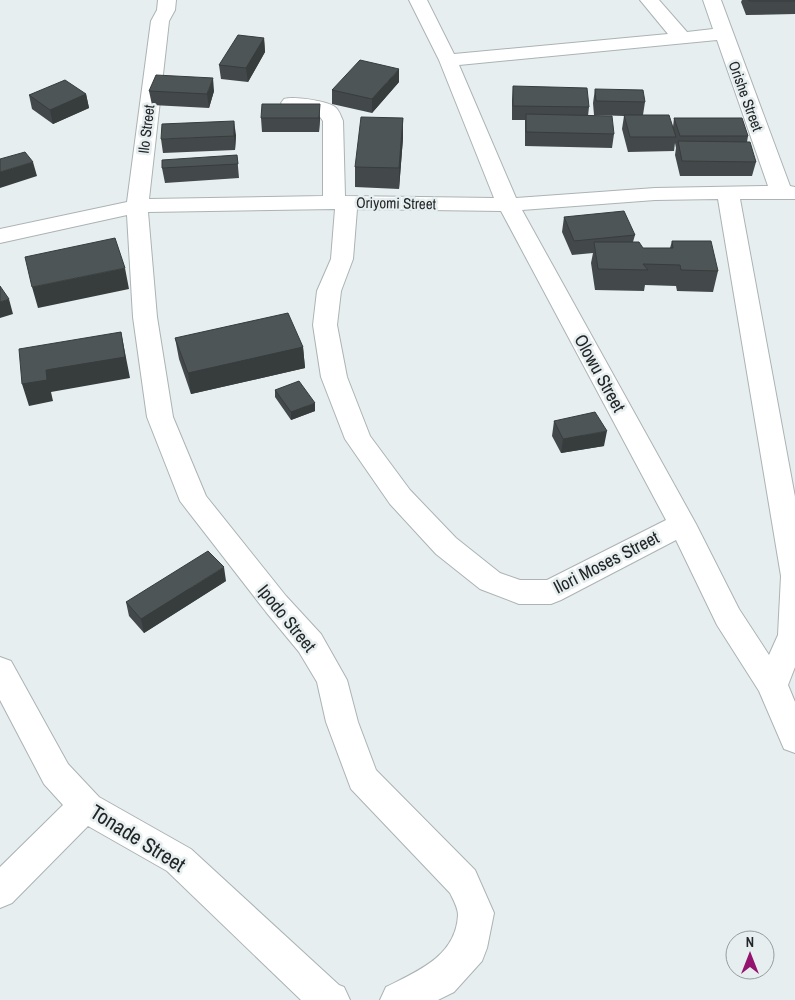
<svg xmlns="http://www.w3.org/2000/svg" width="795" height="1000" font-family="'Archivo Narrow',sans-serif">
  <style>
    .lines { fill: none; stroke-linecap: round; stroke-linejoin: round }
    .minor-casing { stroke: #abb3b4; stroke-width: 2 }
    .minor { fill: #fff; fill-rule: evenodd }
    .wall { fill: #43494a }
    .shaded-wall { fill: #373c3c }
    .building { fill: #4e5556; stroke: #373c3c }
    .labels { text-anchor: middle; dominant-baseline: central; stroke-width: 5; stroke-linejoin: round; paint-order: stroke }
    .far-street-label { font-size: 15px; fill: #232626; stroke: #e6eef0 }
    .street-label { font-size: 18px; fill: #232626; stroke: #e6eef0 }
    .near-street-label { font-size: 21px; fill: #232626; stroke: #e6eef0 }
  </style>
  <rect width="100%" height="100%" fill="#e6eef0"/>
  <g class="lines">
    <g class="minor-casing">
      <path id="minor" d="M158,0h18l-1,10 -6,11 -20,178 174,-3v-75l-5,-7 -34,-7 -3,-4 3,-4c10,-3 43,2 51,8 4,3 6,9 8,14l2,75 149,2 -55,-138 -30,-60h18l27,54 214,-20 -28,-34h19l28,32 26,-3 -10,-29h18l69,186 5,1v12h-55l55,298v170l-7,18 7,17v51l-11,-4 -25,-58 -42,-66 -41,-85 -115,60 -10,4h-32l-39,-15 -44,-35 -46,-50 -45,-65 -24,-62 -8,-52 4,-34 14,-32 4,-50 -187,3 9,105 16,100 33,79 80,100 35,38 26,46 11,42 18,48 99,100 19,43 -7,35 -5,13 -28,31 -16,8h-58l6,-13c32,-16 70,-31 72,-72 0,-7 -5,-16 -8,-22l-99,-104 -25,-67 -9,-40 -18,-30 -33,-40 -86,-111 -33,-84 -14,-100 -6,-102 -127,28v-14l127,-27 24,-181 6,-11zM717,40l51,146 -113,2 -139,10 -57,-133zM718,199l63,377 -3,59 -9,20 -30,-46 -43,-85 -174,-314 133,-10zM357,209l144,2 165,309 -119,60h-27l-20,-7 -44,-35 -46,-48 -40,-54 -23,-59 -10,-52 4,-34 12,-32z
        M0,657l11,4 57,103 31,33 92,52 148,136 5,2 6,13h-49l-134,-129 -79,-45 -76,77 -12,5v-41l63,-62 -19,-21 -44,-84z"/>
    </g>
    <use href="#minor" class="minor"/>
  </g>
  <path class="wall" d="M742,0h53v14l-49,1 -5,-13z
    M264,38l1,14 -17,30 -27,-3 -2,-14z
    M399,82l-27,31 -40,-9v-14z
    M513,86l76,21 -1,9 26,18 -2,14 -87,-2v-26h-13v-20z
    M595,89l50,13 -2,13 30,12 1,-9 74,18 -1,6 9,20 -4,14h-72l-5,-21 1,-7 -1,-5 -1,8 -46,1 -6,-23 2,-13 -30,-1 -1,-12z
    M149,91h65l-5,17 -57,-3z
    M86,94l3,14 -36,16 -21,-15 -3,-14z
    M261,118h59l-1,14h-57z
    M403,118v20l-4,51 -44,-2v-20z
    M236,135l-1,15 -72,3 -2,-14z
    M237,155l2,23 -74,5 -3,-15z
    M564,217l71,18 -2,7 10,6h27l2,-7 46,30 -5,21 -36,-1 -1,-5 -31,-1 -1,6 -49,-1 -4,-27 2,-10 -21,2 -10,-23z
    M175,338l128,9 2,21 -114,26 -12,-35z
    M275,390l40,21 -24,9 -16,-23z
    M554,421l50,25 -43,7 -9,-17z
    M226,581l-82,52 -15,-17 -3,-14z"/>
  <path class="shaded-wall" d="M264,38l1,14 -17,30 -2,-14z
    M399,69v13l-27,31v-14z
    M213,78l1,13 -5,17 -2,-14z
    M86,94l3,14 -36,16 -3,-14z
    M320,104v14l-1,14v-14z
    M403,118v20l-4,51v-21z
    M234,121l2,14 -1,15 -1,-14z
    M33,162l4,14 -37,12v-16z
    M125,268l4,21 -91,19 -6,-21z
    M9,299l4,15 -13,4v-16z
    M121,332l9,46 -79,14 2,9 -24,5 -7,-22 24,-14z
    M303,347l2,21 -114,26 -3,-21z
    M315,403v8l-24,9v-8z
    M607,431l-3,15 -43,7 2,-14z
    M224,567l2,14 -82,52 -3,-14z"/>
  <path class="building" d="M748,0h47v1h-46z
    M238,35l26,3 -18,30 -27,-3z
    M360,60l39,9 -27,30 -40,-9z
    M156,75l57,3 -6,16 -58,-3z
    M65,80l21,14 -36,16 -21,-15z
    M513,86l74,2 2,19 -76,-1z
    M595,89l48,1 2,12 -49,-1z
    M262,104h58l-1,14h-58z
    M526,114l86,2 2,18 -88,-2z
    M624,115h45l7,22h-46z
    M361,117l42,1 -4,50 -44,-1z
    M674,118h68l6,18h-68z
    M234,121v15l-73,3 1,-15z
    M678,141l72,1 6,20 -74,-1z
    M25,152l8,10 -33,10v-13z
    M237,155l1,9 -76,4v-8z
    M624,211l11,24 -61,6 -10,-24z
    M115,238l10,30 -93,19 -7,-30z
    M672,241h39l7,30 -37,-1 -1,-5 -37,-1 5,6 -50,-1 -4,-27h45l4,6h30z
    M0,286l9,13 -9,3z
    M288,313l15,34 -115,26 -13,-35z
    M121,332l4,25 -79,13 1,10 -25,4 -3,-35z
    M299,381l16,22 -24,9 -16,-22z
    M595,412l12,19 -44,8 -9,-18z
    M208,551l16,16 -83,52 -15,-17z"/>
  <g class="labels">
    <g class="far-street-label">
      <text transform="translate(746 96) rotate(70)">Orishe Street</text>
      <text transform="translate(146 129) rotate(-83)">Ilo Street</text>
      <text transform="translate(396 203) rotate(1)">Oriyomi Street</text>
    </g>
    <g class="street-label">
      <text transform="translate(600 373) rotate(61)">Olowu Street</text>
      <text transform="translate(606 562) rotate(-27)">Ilori Moses Street</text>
      <text transform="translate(287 618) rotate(51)">Ipodo Street</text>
    </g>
    <g class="near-street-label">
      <text transform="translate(138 838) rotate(32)">Tonade Street</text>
    </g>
  </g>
  <g transform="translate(750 955)"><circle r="24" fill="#e6eef0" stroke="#989e9f"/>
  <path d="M0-4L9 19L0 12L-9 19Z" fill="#93136e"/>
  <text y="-8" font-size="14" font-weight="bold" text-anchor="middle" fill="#232626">N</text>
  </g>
</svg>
